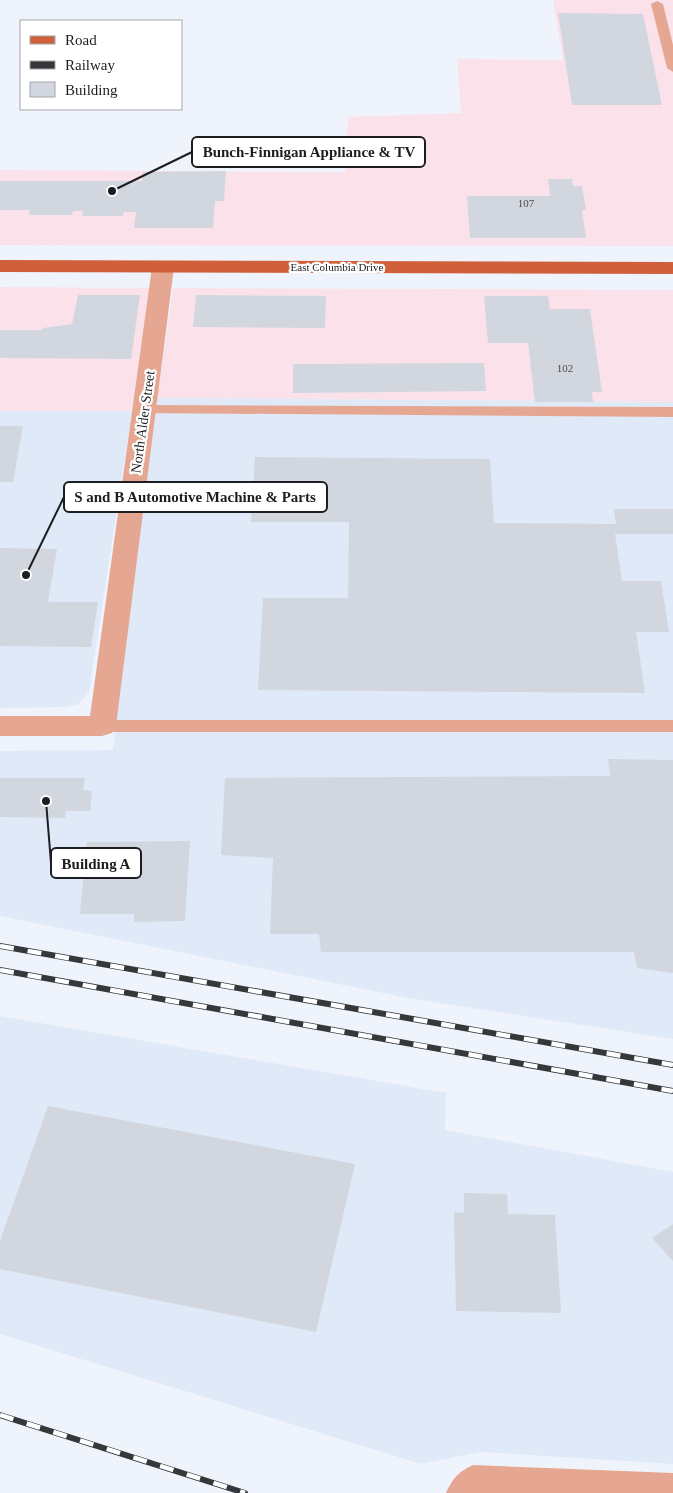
<svg xmlns="http://www.w3.org/2000/svg" width="673" height="1493" font-family="Georgia,serif">
  <style>
    .commercial { fill: #fbe2ea }
    .built { fill: #e0e9f7 }
    .building { fill: #d2d7df }
    .lines { fill: none; stroke-linecap: round; stroke-linejoin: round }
    .service { fill: #e5a792; fill-rule: evenodd }
    .minor { fill: #e5a792; fill-rule: evenodd }
    .primary { fill: #cf603b; fill-rule: evenodd }
    .rail-casing { stroke: #35373b; stroke-width: 6 }
    .rail { stroke: #fff; stroke-width: 4.5; stroke-dasharray: 14; stroke-linecap: butt }
    .labels { text-anchor: middle; dominant-baseline: central; stroke-width: 4.5; stroke-linejoin: round; paint-order: stroke }
    .number-label { font-size: 11px; fill: #4a4c50 }
    .far-street-label { font-size: 11px; fill: #1c1d20; stroke: #fff }
    .street-label { font-size: 14px; fill: #1c1d20; stroke: #fff }
    .leader { fill: none; stroke: #1c1d20; stroke-width: 2 }
    .callout-dot { fill: #1c1d20; stroke: #fff; stroke-width: 2 }
    .callout { fill: #fff; stroke: #1c1d20; stroke-width: 2 }
    .callout-label { font-size: 15px; text-anchor: middle; font-weight: bold; fill: #1c1d20 }
  </style>
  <rect width="100%" height="100%" fill="#eff4fc"/>
  <path class="commercial" d="M553,0h120v246l-673,-1v-75l345,2 3,-55 113,-4 -4,-54 106,1z
    M0,287l150,1 -18,123h-132z
    M173,288l500,2v112l-516,-4z"/>
  <path class="built" d="M157,398l516,4v637l-265,-41 -408,-82v-165l113,-1z
    M0,411h132l-43,281 -10,12 -15,3 -64,1z
    M0,1016l446,77 -1,37 228,42v292l-193,-12 -59,12 -421,-130z"/>
  <path class="building" d="M558,13l85,1 19,91h-90z
    M226,171l-2,30h-9l-2,27h-79l2,-16h-12l-1,4h-41l1,-5h-10l-1,4h-43l1,-5h-30v-29h142l1,-9z
    M548,179h24l1,7h9l4,24h-4l4,28h-116l-3,-42h83z
    M78,295h62l-9,64 -131,-1v-28h42l1,-2 29,-4z
    M196,295l130,1 -1,32 -132,-1z
    M484,296h64l2,13h40l12,83h-10l1,10h-58l-7,-59h-40z
    M484,363l2,28 -193,2v-29z
    M0,426h23l-10,56h-13z
    M255,457l235,2 4,64 122,1 -2,-15h59v25h-58l7,47h39l8,51h-33l9,61 -387,-3 5,-92h85l1,-76h-98z
    M0,548l57,1 -9,53h50l-7,45 -91,-1z
    M608,759l65,1v213l-36,-5 -3,-16h-313l-2,-18h-49l3,-76 -52,-3 4,-77 385,-2z
    M0,778h85l-2,12 9,1 -2,20h-24l-1,7 -65,-1z
    M190,841l-5,80 -51,1v-8h-54l7,-72z
    M48,1106l307,58 -39,168 -316,-63v-28z
    M464,1193l43,1 1,20 47,1 6,98 -105,-2 -2,-99 10,1z
    M673,1224v37l-21,-23z"/>
  <g class="lines">
    <path class="service" d="M657,1l6,3 10,41v27l-6,-4 -16,-64z
      M144,405l529,2v10l-534,-4 -2,-3 2,-3z
      M102,720h571v12h-571l-6,-1 -3,-5 3,-5z"/>
    <path class="minor" d="M163,261l8,1 3,5 -58,459 -4,7 -10,3h-102v-20h90l62,-449 3,-5z
      M473,1465l200,8v20h-227c7,-15 12,-21 27,-28z"/>
    <path class="primary" d="M0,260l673,2v12l-673,-2z"/>
    <g class="rail-casing">
      <path id="rail" d="M0,946l673,119
        M0,970l673,121
        M0,1415l245,78"/>
    </g>
    <use href="#rail" class="rail"/>
  </g>
  <g class="labels">
    <g class="number-label">
      <text x="526" y="203">107</text>
      <text x="565" y="368">102</text>
    </g>
    <g class="far-street-label">
      <text x="337" y="267">East Columbia Drive</text>
    </g>
    <g class="street-label">
      <text transform="translate(143 422) rotate(-82)">North Alder Street</text>
    </g>
  </g>
  <path class="leader" d="M112 191L192 152M26 575L64 497M46 801L51 863"/>
  <g class="callout-dot">
    <circle cx="112" cy="191" r="5"/>
    <circle cx="26" cy="575" r="5"/>
    <circle cx="46" cy="801" r="5"/>
  </g>
  <g class="callout">
    <rect x="192" y="137" width="233" height="30" rx="5"/>
    <rect x="64" y="482" width="263" height="30" rx="5"/>
    <rect x="51" y="848" width="90" height="30" rx="5"/>
  </g>
  <g class="callout-label">
    <text x="309" y="157">Bunch-Finnigan Appliance &amp; TV</text>
    <text x="195" y="502">S and B Automotive Machine &amp; Parts</text>
    <text x="96" y="869">Building A</text>
  </g>
  <rect x="20" y="20" width="162" height="90" fill="#ffffff" stroke="#a4a5a6"/>
  <rect x="30" y="36" width="25" height="8" fill="#cf603b" stroke="#a4a5a6"/>
  <text x="65" y="45" font-size="15" fill="#1c1d20">Road</text>
  <rect x="30" y="61" width="25" height="8" fill="#35373b" stroke="#a4a5a6"/>
  <text x="65" y="70" font-size="15" fill="#1c1d20">Railway</text>
  <rect x="30" y="82" width="25" height="15" fill="#d2d7df" stroke="#a4a5a6"/>
  <text x="65" y="95" font-size="15" fill="#1c1d20">Building</text>
</svg>
